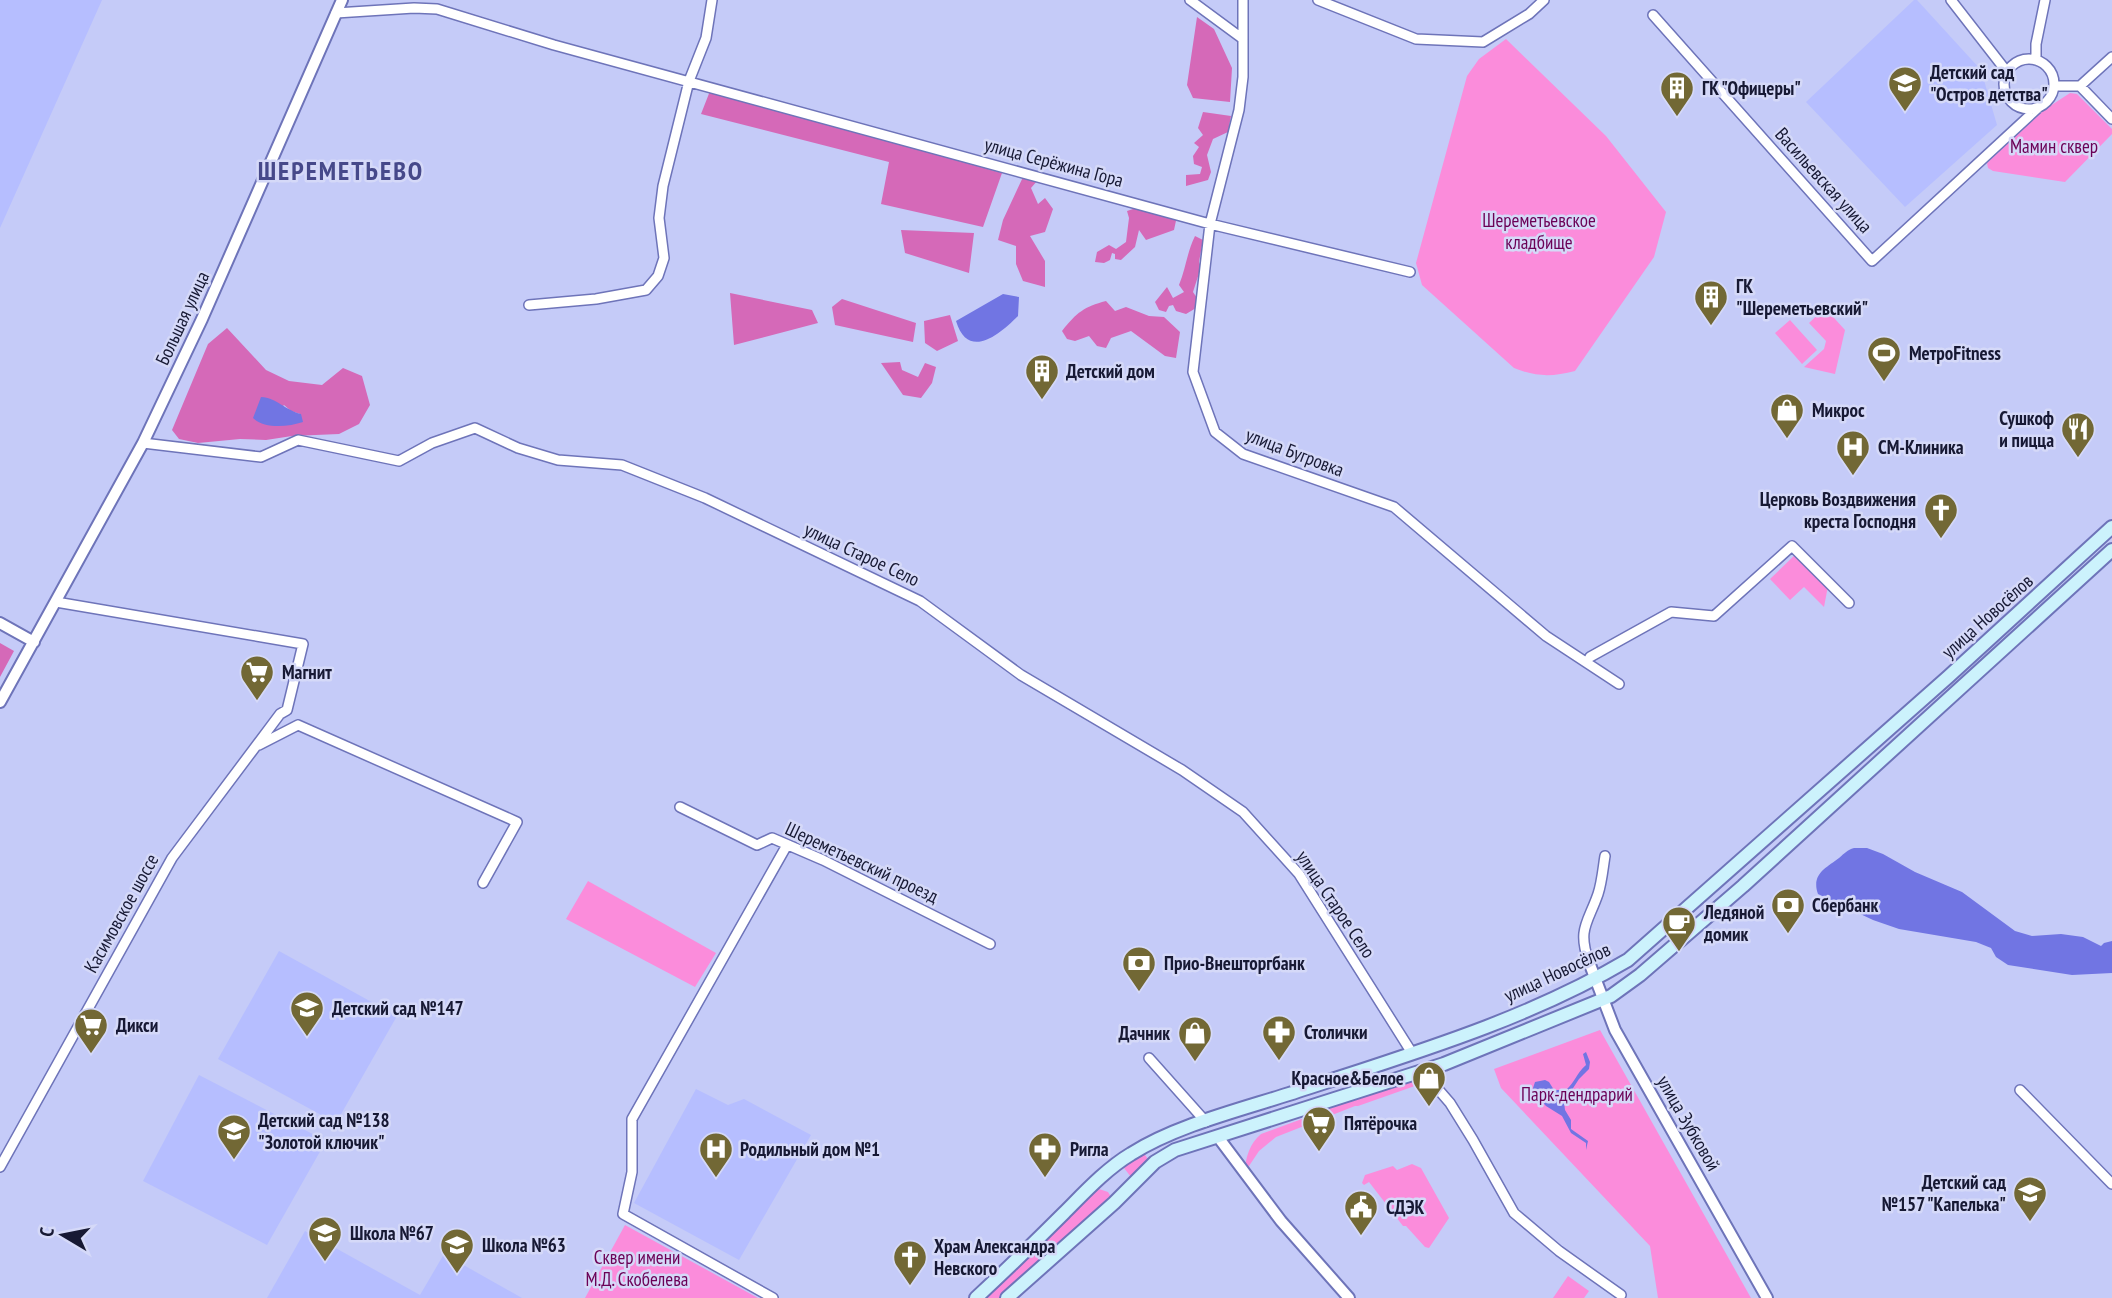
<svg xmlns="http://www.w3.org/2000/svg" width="2112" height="1298" font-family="'PT Sans Narrow',sans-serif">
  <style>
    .built { fill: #b6beff }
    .green { fill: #fb8cdb }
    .forest { fill: #d569b8; fill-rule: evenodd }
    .water { fill: #7175e3 }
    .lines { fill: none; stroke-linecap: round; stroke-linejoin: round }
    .minor-casing { stroke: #6e74b9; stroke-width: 12 }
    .tertiary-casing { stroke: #6e74b9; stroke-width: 14 }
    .secondary-casing { stroke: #6e74b9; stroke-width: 16 }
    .minor { stroke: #fff; stroke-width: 9 }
    .tertiary { stroke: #fff; stroke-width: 10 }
    .secondary { stroke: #ccf2fc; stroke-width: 12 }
    .labels { text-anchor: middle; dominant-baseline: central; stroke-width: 5; stroke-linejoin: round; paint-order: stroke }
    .poi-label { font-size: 19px; font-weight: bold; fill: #171934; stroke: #d5d9f8; text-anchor: start }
    .park-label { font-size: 19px; fill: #6b0156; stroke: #d5d9f8 }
    .street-label { font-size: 19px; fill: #171934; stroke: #d5d9f8 }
    .district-label { font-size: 26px; font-weight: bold; letter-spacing: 2px; fill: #46498a; stroke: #d5d9f8 }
  </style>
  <rect width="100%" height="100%" fill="#c5cbf8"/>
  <path class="built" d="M0,0h102l-102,228z
    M1914,0h3l64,70 16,55 -92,82 -99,-105z
    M279,951l118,65 -61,107 -118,-64z
    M199,1075l127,66 -59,104 -124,-64z
    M696,1089l32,16 16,-6 67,36 -72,125 -105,-57z
    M305,1231l115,64 24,-41 78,44h-255z"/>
  <path class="green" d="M1506,39l100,97 60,76 -12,45 -79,114c-23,6 -39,6 -61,-3l-92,-83 -6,-22 51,-187 12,-17z
    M2070,93l7,1 35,35v5l-47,48 -72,-11 -5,-3 -1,-5 57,-53z
    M1825,308l20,22 -10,44 -31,-7 20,-18 2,-8 -17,-18z
    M1790,320l27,30 -15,14 -27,-31z
    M1796,554l32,32 -4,21 -20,-20 -14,13 -20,-21z
    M588,881l128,72 -21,34 -129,-68z
    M1600,1030l151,268h-93l-8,-52 -149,-158 -7,-19z
    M1424,1074l6,4 -1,3 -71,25h-3l-79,31 -17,14 -14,21c0,-14 5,-29 16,-38z
    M1138,1155h7l3,4 -2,5 -15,13 -7,-9z
    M1412,1164l9,4 28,50 -20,30 -4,-1 -19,-21h-3l-34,-44 -5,3 -2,-2 3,-8 28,-9 4,4z
    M1099,1189l9,3 3,5 -111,101h-18z
    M625,1225l133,73h-173z
    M1568,1276l21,15 -5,7h-31z"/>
  <path class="forest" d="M1197,17l17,12 18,39 -2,34 -37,-4 -6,-13z
    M710,91l292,82 -19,54 -102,-23 8,-42 -188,-48z
    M1203,112l28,4 -3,16 -15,7 -6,16 4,17 -3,8 -22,6v-11l14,-1 2,-7 -8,-3 -1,-8 6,-9 -5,-4 9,-8 -5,-7z
    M1023,177l14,4 -6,7 7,16 7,-6 8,11 -8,23 -15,4 15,25v26l-22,-6 -7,-17v-18l-18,-6 5,-20z
    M1136,208l41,8 -3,14 -28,10 -7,-10 -4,17 -14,13 -6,-1v-5l-3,-1 -2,7 -6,3 -9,-1 2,-10 12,-7 7,4 10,-7 3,-24 -2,-7z
    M901,230l73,3 -5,40 -64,-20z
    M1195,236l8,4 -4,22 2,5 -8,25 4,6 -1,10 -10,6 -10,-3 -3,-6 -4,1 -3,6 -7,-2 -4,-8 12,-15 6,11 11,-6 -5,-7c7,-17 8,-33 16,-49z
    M730,293l82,17 6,13 -84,22z
    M842,299l74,24 -3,19 -78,-17 -3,-18z
    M1106,301l9,10 11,-4 23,9 15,1 16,15 -4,26 -11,-2 -34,-25 -20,7 -5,10 -9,-2 -8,-10 -14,5 -8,-2 -5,-8c15,-19 22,-24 44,-30z
    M950,315l8,26 -21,10 -12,-8 -1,-22z
    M227,328l39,42 23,11 33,4 21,-17 19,8 8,29 -11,19 -20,10 -47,2 -26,4 -26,-1 -42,4 -19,-4 -7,-9 36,-86zM284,405l7,6 9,3c-11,8 -19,15 -33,9z
    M900,362l2,8 16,7 7,-14 11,4 -4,16 -11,15 -18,-3 -22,-32z
    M0,643l14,8 -14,26z"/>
  <path class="water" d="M1003,294l16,3 -1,19c-20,20 -50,44 -62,5z
    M261,397c16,1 24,13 40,17l2,8c-15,5 -39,7 -50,-4z
    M1854,848h13l16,6 32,18 47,20 53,39 17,5 29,-2 22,3 18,9 3,-3 8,-2v32l-40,2 -64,-10 -12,-8 -5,-9 -15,-6 -77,-13 -26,-9 -55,-26c-7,-20 8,-26 21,-36 6,-5 8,-8 15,-10z
    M1586,1052l4,10 -1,7 -10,10 -15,23 1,8 6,10v9l17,12 -2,9v-7l-15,-10 -9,-17 -16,-10 -14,-15 3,-9 10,-2 4,2 5,8h12c9,-8 10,-16 20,-25l-3,-11z"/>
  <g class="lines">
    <g class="minor-casing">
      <path id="minor" d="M1190,0l53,39
        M1243,0v77l-4,33 -29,114 -17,148 22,60 28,22 151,53 152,129 73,48
        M1318,0l98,39 67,3 46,-28 15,-14
        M1951,0l56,72
        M336,13l78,-5 23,1 117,36 656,179 200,48
        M1653,15l219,246 168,-155
        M2004 84a25 25 0 1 1 50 0a25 25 0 1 1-50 0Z
        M2036,60v-16l9,-44
        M2054,86h26l32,-29
        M2080,86l32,33
        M529,305l67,-6 50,-9 12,-14 6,-18 -5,-40 4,-32 26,-105 17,-43 6,-38
        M143,443l118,14 37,-17 101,21 33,-18 43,-15 43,20 40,12 64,5 83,33 215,103 101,74 161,95 61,42 56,62 113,179
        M56,602l247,42 -16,66
        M1590,657l81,-45 43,4 78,-70 57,57
        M298,725l219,97 -34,61
        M259,745l39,-20
        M680,807l77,38 15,-7 51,22 167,84
        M1589,962c-12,-33 -1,-39 9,-68 4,-12 5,-26 7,-38
        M1149,1058l57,64
        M1430,1069l7,19 13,15 23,37 41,73 45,38 62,44
        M2020,1090l92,94
        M0,1167l172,-309 108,-144 7,-4
        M773,1298l-150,-84 9,-42v-53l155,-274"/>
    </g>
    <g class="tertiary-casing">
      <path id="tertiary" d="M0,623l34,19
        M0,702l143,-259 59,-124 140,-319
        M1589,962l26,68 152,268
        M1218,1137l63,84 68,77"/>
    </g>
    <g class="secondary-casing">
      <path id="secondary" d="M976,1298c30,-28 59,-56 88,-85 20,-20 42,-44 67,-59 44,-28 108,-44 158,-60 115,-38 234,-72 339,-134l320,-283 164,-150
        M1007,1298l107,-95 41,-41 20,-12 269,-86 167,-68 29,-21 103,-89 369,-336"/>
    </g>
    <use href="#minor" class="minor"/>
    <use href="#tertiary" class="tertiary"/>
    <use href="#secondary" class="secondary"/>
  </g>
  <defs>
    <g id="school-pin" transform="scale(1.75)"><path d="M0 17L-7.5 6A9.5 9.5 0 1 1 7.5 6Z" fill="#726835" stroke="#d5d9f8"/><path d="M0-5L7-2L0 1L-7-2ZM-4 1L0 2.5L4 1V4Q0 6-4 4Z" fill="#fff"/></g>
    <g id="building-pin" transform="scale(1.75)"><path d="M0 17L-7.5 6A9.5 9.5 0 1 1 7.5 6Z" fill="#726835" stroke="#d5d9f8"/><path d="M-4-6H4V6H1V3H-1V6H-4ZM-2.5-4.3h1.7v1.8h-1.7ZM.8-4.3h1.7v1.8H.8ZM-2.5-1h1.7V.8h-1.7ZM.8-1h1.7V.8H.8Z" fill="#fff"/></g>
    <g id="stadium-pin" transform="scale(1.75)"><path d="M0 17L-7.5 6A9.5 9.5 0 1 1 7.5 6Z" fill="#726835" stroke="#d5d9f8"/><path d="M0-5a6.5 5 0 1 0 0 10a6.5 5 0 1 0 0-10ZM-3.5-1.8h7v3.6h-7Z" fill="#fff"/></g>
    <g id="shop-pin" transform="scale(1.75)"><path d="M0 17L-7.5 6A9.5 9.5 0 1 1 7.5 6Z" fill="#726835" stroke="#d5d9f8"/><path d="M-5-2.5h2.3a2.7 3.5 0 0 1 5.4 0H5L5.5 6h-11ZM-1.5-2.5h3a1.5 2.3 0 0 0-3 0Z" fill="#fff"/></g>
    <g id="restaurant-pin" transform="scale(1.75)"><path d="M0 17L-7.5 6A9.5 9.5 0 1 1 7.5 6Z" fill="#726835" stroke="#d5d9f8"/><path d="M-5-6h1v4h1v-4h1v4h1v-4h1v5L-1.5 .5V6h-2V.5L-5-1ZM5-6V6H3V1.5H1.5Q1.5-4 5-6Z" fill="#fff"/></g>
    <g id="hospital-pin" transform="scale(1.75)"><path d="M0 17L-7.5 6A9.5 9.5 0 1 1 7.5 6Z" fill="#726835" stroke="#d5d9f8"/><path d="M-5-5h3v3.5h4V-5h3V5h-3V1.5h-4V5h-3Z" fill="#fff"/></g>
    <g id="church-pin" transform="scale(1.75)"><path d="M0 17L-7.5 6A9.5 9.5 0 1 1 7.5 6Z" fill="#726835" stroke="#d5d9f8"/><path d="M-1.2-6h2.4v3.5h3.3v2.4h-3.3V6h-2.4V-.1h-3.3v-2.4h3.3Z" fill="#fff"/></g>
    <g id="supermarket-pin" transform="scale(1.75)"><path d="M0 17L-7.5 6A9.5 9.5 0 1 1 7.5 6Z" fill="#726835" stroke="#d5d9f8"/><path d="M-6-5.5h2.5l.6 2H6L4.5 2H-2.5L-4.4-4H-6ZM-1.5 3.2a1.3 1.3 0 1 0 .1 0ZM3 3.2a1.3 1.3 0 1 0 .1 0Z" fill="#fff"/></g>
    <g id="bank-pin" transform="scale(1.75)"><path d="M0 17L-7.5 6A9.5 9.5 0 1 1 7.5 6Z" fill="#726835" stroke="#d5d9f8"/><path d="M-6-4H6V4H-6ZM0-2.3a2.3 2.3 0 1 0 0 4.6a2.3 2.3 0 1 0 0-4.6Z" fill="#fff"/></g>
    <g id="cafe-pin" transform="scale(1.75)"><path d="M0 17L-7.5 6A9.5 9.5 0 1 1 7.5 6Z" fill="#726835" stroke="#d5d9f8"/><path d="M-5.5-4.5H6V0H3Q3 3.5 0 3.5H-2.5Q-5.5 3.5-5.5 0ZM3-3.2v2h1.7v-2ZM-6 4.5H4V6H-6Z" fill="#fff"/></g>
    <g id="pharmacy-pin" transform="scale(1.75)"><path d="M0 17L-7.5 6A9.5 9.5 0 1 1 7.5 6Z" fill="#726835" stroke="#d5d9f8"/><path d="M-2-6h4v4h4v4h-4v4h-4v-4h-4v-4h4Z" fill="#fff"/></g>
    <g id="civic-pin" transform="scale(1.75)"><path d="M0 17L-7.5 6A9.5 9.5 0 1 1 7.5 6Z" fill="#726835" stroke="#d5d9f8"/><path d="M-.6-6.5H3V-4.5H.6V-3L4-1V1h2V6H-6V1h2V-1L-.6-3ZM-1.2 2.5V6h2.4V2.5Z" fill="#fff"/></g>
  </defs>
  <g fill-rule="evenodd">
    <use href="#school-pin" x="1905" y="83"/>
    <use href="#building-pin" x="1677" y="88"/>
    <use href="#building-pin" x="1711" y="297"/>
    <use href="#stadium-pin" x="1884" y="353"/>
    <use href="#building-pin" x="1042" y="371"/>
    <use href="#shop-pin" x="1787" y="410"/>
    <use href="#restaurant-pin" x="2078" y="429"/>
    <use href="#hospital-pin" x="1853" y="447"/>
    <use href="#church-pin" x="1941" y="510"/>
    <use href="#supermarket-pin" x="257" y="672"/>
    <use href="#bank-pin" x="1788" y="905"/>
    <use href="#cafe-pin" x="1679" y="923"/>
    <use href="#bank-pin" x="1139" y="963"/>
    <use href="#school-pin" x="307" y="1008"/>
    <use href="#supermarket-pin" x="91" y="1025"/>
    <use href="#pharmacy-pin" x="1279" y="1032"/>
    <use href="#shop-pin" x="1195" y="1033"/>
    <use href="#shop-pin" x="1429" y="1078"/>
    <use href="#supermarket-pin" x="1319" y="1123"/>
    <use href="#school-pin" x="234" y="1131"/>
    <use href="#hospital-pin" x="716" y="1149"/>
    <use href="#pharmacy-pin" x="1045" y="1149"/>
    <use href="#school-pin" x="2030" y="1193"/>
    <use href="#civic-pin" x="1361" y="1207"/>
    <use href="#school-pin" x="325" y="1233"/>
    <use href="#school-pin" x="457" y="1245"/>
    <use href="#church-pin" x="910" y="1257"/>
  </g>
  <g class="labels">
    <g class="poi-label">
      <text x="1930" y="72">Детский сад<tspan x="1930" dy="22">"Остров детства"</tspan></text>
      <text x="1702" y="88">ГК "Офицеры"</text>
      <text x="1736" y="286">ГК<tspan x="1736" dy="22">"Шереметьевский"</tspan></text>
      <text x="1909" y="353">МетроFitness</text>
      <text x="1066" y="371">Детский дом</text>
      <text x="1812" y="410">Микрос</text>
      <text x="2054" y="418" text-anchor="end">Сушкоф<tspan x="2054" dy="22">и пицца</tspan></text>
      <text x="1878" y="447">СМ-Клиника</text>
      <text x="1916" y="499" text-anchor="end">Церковь Воздвижения<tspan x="1916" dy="22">креста Господня</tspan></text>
      <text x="282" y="672">Магнит</text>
      <text x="1812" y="905">Сбербанк</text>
      <text x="1704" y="912">Ледяной<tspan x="1704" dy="22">домик</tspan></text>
      <text x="1164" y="963">Прио-Внешторгбанк</text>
      <text x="332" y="1008">Детский сад №147</text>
      <text x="116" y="1025">Дикси</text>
      <text x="1304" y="1032">Столички</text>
      <text x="1170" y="1033" text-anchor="end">Дачник</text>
      <text x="1404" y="1078" text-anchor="end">Красное&amp;Белое</text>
      <text x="258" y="1120">Детский сад №138<tspan x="258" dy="22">"Золотой ключик"</tspan></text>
      <text x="1344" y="1123">Пятёрочка</text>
      <text x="740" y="1149">Родильный дом №1</text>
      <text x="1070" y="1149">Ригла</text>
      <text x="2006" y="1182" text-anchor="end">Детский сад<tspan x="2006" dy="22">№157 "Капелька"</tspan></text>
      <text x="1386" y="1207">СДЭК</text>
      <text x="350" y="1233">Школа №67</text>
      <text x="482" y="1245">Школа №63</text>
      <text x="934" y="1246">Храм Александра<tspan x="934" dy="22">Невского</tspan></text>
    </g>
    <g class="park-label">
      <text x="2054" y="146">Мамин сквер</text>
      <text x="1539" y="220">Шереметьевское<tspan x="1539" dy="22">кладбище</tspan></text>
      <text x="1577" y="1094">Парк-дендрарий</text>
      <text x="637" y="1257">Сквер имени<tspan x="637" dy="22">М.Д. Скобелева</tspan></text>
    </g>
    <g class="street-label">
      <text transform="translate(1054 162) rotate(15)">улица Серёжина Гора</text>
      <text transform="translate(1824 180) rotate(48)">Васильевская улица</text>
      <text transform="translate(182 318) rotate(-65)">Большая улица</text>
      <text transform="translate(1295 452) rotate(21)">улица Бугровка</text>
      <text transform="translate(862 554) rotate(25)">улица Старое Село</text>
      <text transform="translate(1987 616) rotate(-42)">улица Новосёлов</text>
      <text transform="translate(862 862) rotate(25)">Шереметьевский проезд</text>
      <text transform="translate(1336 904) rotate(56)">улица Старое Село</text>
      <text transform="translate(121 913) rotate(-61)">Касимовское шоссе</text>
      <text transform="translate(1557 972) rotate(-25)">улица Новосёлов</text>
      <text transform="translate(1689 1123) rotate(60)">улица Зубковой</text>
    </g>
    <g class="district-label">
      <text x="341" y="170">ШЕРЕМЕТЬЕВО</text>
    </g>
  </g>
  <g transform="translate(63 1235) rotate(280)" stroke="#d5d9f8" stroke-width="5" paint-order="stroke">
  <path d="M0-5L12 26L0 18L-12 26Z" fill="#171934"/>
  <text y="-10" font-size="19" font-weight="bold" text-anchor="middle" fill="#171934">С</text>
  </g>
</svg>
